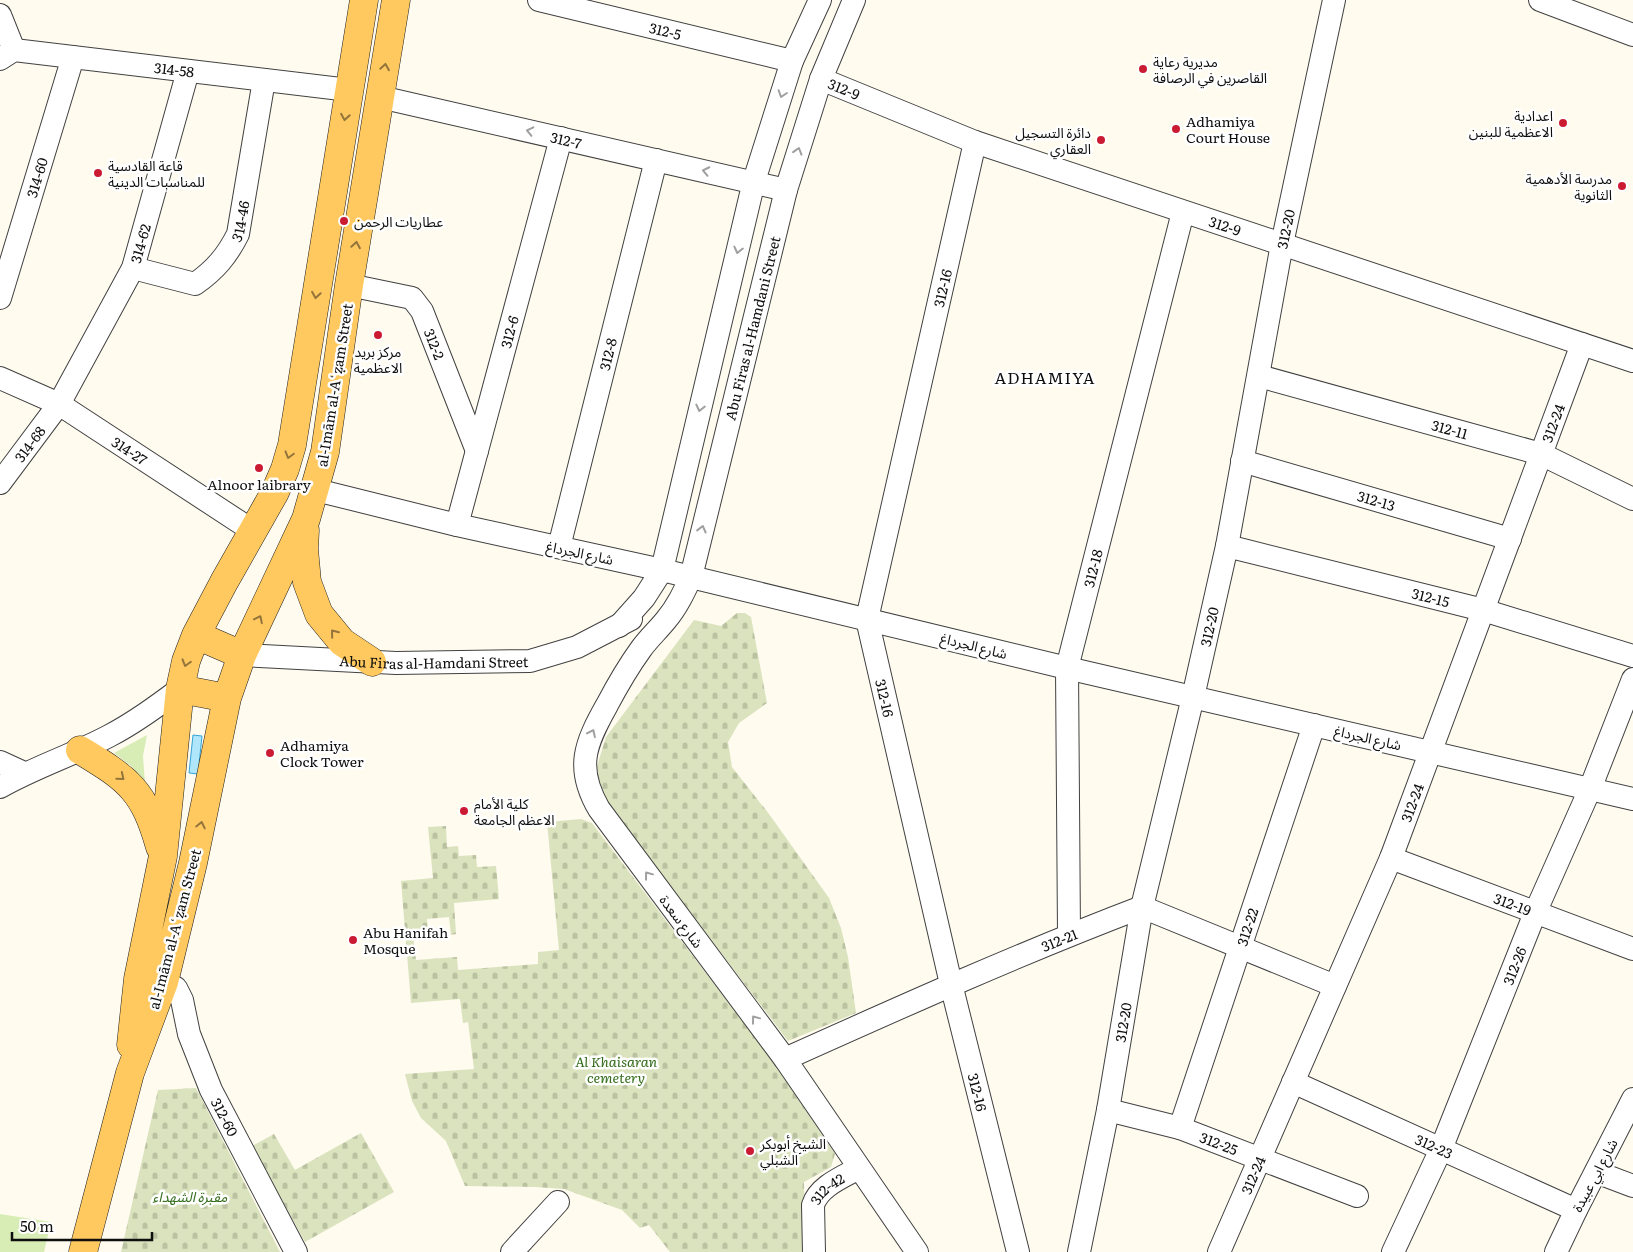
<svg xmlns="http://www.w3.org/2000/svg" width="1633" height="1252" font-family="Literata,'Noto Sans Arabic',serif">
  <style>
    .grass { fill: #d7edb5 }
    .cemetery { fill: url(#cemetery-stones) }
    .water { fill: #b0e6fb; stroke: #31a5d8 }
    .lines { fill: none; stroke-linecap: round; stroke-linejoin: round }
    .minor-casing { stroke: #414141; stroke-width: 24 }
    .major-casing { stroke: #1f1f1f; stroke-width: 29 }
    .minor { stroke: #fff; stroke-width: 22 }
    .major { stroke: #ffc95f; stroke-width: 28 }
    .oneway { stroke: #93753b }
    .oneway2 { stroke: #9f9f9f }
    .poi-dot { fill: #ca1b33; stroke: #fff; stroke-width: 2 }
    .labels { text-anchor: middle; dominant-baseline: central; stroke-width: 5; stroke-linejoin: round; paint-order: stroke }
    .street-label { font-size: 14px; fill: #0e0e0e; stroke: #fff }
    .poi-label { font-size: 14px; fill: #0e0e0e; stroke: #fff; text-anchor: start }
    .park-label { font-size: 14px; font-style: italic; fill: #326c19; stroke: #fff }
    .quarter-label { font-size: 16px; letter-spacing: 1px; fill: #0e0e0e; stroke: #fff }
  </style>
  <defs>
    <pattern id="cemetery-stones" width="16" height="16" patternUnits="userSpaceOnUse" patternTransform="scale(1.25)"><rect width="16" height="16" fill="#dbe3be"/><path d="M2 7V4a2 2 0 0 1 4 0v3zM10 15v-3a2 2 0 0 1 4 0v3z" fill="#bbc2a2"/></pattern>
  </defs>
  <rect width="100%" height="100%" fill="#fffbef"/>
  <path class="grass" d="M147,735l-4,21 2,27 -15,-18 -16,-12z
    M0,1214l51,8 -7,30h-44z"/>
  <path class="cemetery" d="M737,613h8l6,4 16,86 -28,20 -11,19 4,25 37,47 60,84 12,30 7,29 8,56 -68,28 -180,-237 -9,-20 -2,-18 9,-29 88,-117 27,6z
    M581,819l11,4 182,240 61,91 -4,13 -27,15 1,70h-135l-21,-27 -9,3 -18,-18 -58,-21 -29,-2 -70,-1 -19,-45 -25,-23 -9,-17 -7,-27 69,-5 -6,-47 -5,1 -3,-24 -49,4 -10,-122 32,-3 -5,-51 18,-1 1,21 11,-1 1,10 17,-1 1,12 19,-1 3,33 -45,4 2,31 -5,1 -2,-18 -22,2 1,14 -15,2 3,25 41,-3 1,13 80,-6v-12l21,-2 -12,-128z
    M196,1088l84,164h-159l37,-162z
    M361,1133l33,59 -89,50 -53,-96 22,-12 21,36z"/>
  <path class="water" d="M193,735l9,1 -4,38 -9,-1z"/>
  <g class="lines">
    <g class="minor-casing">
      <g id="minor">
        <path id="s1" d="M539,0l253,61"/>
        <path d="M854,0l-33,79 -35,111 -95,387c-7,15 -14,30 -25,43 -8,10 -18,19 -25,29 -13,18 -24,37 -34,56 -22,39 -32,63 -8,104l186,250 132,193"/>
        <path d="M1540,0l93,35"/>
        <path d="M0,15l14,35"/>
        <path id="s2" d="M0,59l14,-9 335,40"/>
        <path id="s3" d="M821,79l154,63 658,219"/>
        <path id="s4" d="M380,97l406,93"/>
        <path id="s5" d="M975,142l-108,477 84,365 67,268"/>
        <path id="s6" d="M133,268l62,16c20,-14 32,-28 43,-50l26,-154"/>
        <path id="s7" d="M349,285l63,13 10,13 55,140"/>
        <path id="s8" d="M0,298l73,-241"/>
        <path id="s9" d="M1259,376l282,78 92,45"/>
        <path id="s10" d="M0,378l59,26 194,127"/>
        <path id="s11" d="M1242,461l268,78"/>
        <path id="s12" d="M0,483l59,-79 74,-136 55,-197"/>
        <path d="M316,490l141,35 205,45 405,98 566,131"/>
        <path id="s13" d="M457,525l104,-387"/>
        <path id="s14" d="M1227,546l256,64 150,46"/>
        <path id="s15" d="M559,547l97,-387"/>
        <path d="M619,626l25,-28 18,-28 92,-389 38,-120 28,-61"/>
        <path id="s16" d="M242,655l154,8 134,-2 47,-14 54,-28"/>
        <path d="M0,762l24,11"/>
        <path d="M0,787c35,-20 73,-32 109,-51 25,-13 48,-30 71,-47"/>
        <path id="s17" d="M1391,858l242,91"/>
        <path id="s18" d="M1069,934l-2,-266 116,-456"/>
        <path id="s19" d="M164,982l12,6 6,12 7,34 22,56 85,162"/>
        <path id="s20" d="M785,1059c118,-53 236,-106 357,-152l193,79"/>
        <path id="s21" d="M1293,1082l283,128"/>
        <path id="s22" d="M1108,1110l72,18 177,68"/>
        <path id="s23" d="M1180,1128l134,-403"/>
        <path d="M1596,1172l37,14"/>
        <path d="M512,1252l46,-50"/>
        <path id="s24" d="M814,1252l-1,-47c6,-19 30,-28 46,-37"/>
        <path id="s25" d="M1079,1252l29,-142 34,-203 51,-210 34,-151 55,-302 52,-244"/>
        <path id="s26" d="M1219,1252l172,-394 191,-514"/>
        <path id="s27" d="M1393,1252l48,-103 94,-236 55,-124 43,-110"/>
        <path d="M1556,1252l20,-42 57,-111"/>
      </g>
    </g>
    <g class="major-casing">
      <path id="major" d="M305,530l-1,19 3,33 12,32 23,28 30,20
        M196,635l46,20
        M180,689l47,9
        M80,750c50,30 64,41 80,97
        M131,1045l7,-66 25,-123 17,-167 6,-28 10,-26 28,-53 51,-90 10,-23 7,-24 72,-445
        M83,1252l47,-179 34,-91 29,-119 34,-165 15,-43 64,-136 19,-67 24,-167 47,-285"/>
    </g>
    <use href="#minor" class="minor"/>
    <use href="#major" class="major"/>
  </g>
  <defs><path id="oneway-chevron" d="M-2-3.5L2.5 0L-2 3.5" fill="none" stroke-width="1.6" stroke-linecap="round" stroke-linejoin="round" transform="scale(1.25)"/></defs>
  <g class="oneway">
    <use href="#oneway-chevron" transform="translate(385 67) rotate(-81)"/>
    <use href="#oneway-chevron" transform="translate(345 117) rotate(99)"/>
    <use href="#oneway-chevron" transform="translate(356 245) rotate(-81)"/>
    <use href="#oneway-chevron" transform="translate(316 295) rotate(99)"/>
    <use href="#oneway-chevron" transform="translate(289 455) rotate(106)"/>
    <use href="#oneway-chevron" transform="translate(259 619) rotate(-64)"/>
    <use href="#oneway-chevron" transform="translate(334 633) rotate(-129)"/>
    <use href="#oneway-chevron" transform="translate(186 663) rotate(106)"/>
    <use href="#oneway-chevron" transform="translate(121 777) rotate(39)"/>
    <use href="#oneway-chevron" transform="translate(201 825) rotate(-78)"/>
  </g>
  <g class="oneway2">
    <use href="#oneway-chevron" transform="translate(782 94) rotate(108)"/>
    <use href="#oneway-chevron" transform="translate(530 131) rotate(-167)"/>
    <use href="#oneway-chevron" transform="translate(798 151) rotate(-73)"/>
    <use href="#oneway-chevron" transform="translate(706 171) rotate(-168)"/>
    <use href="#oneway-chevron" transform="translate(738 250) rotate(103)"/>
    <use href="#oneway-chevron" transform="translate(700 408) rotate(103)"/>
    <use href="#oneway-chevron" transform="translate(702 529) rotate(-76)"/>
    <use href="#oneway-chevron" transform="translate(592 733) rotate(-65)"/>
    <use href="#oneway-chevron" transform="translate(648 875) rotate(-127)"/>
    <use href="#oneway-chevron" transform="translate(755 1019) rotate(-127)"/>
  </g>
  <g class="poi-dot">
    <circle cx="1143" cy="69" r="5"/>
    <circle cx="1563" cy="123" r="5"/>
    <circle cx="1176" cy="129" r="5"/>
    <circle cx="1101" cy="140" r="5"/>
    <circle cx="98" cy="173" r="5"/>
    <circle cx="1622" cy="186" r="5"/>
    <circle cx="344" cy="221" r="5"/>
    <circle cx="378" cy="335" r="5"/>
    <circle cx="259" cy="468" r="5"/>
    <circle cx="270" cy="753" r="5"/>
    <circle cx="464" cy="811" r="5"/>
    <circle cx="353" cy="940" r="5"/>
    <circle cx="750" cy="1151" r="5"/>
  </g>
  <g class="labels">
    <g class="street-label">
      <text stroke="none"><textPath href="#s1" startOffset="130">312-5</textPath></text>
      <text stroke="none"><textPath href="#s2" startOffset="178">314-58</textPath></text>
      <text stroke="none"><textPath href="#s3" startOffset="25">312-9</textPath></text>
      <text stroke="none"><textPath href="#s4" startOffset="191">312-7</textPath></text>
      <text stroke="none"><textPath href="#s8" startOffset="126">314-60</textPath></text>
      <text stroke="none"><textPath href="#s6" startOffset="144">314-46</textPath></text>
      <text stroke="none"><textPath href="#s3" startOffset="430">312-9</textPath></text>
      <text stroke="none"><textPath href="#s25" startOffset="1044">312-20</textPath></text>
      <text stroke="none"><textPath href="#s12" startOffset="279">314-62</textPath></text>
      <text transform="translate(942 288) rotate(-77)">312-16</text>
      <text transform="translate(752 328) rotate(-76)">Abu Firas al-Hamdani Street</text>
      <text stroke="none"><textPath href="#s13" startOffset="200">312-6</textPath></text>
      <text stroke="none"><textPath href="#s7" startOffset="116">312-2</textPath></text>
      <text stroke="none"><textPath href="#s15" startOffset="199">312-8</textPath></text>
      <text transform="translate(334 385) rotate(-81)">al-Imām al-Aʿẓam Street</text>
      <text stroke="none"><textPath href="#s26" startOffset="894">312-24</textPath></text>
      <text stroke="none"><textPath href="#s9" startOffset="198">312-11</textPath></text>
      <text stroke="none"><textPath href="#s12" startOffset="49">314-68</textPath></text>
      <text stroke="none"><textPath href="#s10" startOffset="149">314-27</textPath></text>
      <text stroke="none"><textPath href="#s11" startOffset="140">312-13</textPath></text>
      <text transform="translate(580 552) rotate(12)">شارع الجرداغ</text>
      <text stroke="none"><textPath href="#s18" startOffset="369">312-18</textPath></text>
      <text stroke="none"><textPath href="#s14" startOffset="210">312-15</textPath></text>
      <text stroke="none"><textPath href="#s25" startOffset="639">312-20</textPath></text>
      <text transform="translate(974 645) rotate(14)">شارع الجرداغ</text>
      <text stroke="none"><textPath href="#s16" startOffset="192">Abu Firas al-Hamdani Street</textPath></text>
      <text stroke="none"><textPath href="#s5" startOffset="570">312-16</textPath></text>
      <text transform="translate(1368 737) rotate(13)">شارع الجرداغ</text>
      <text stroke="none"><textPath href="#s26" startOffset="489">312-24</textPath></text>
      <text stroke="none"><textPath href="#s17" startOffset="130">312-19</textPath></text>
      <text transform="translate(682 921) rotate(53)">شارع سعدة</text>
      <text stroke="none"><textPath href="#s23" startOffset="212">312-22</textPath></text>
      <text transform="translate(174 929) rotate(-75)">al-Imām al-Aʿẓam Street</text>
      <text stroke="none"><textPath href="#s20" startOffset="299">312-21</textPath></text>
      <text stroke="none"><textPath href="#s27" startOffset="311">312-26</textPath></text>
      <text stroke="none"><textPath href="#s25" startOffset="234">312-20</textPath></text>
      <text stroke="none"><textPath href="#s5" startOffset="975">312-16</textPath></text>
      <text stroke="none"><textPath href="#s19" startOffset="152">312-60</textPath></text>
      <text stroke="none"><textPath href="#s22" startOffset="116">312-25</textPath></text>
      <text stroke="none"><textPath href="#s21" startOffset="155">312-23</textPath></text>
      <text stroke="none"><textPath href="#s26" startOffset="84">312-24</textPath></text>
      <text transform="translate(1594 1175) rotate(-62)">شارع ابي عبيدة</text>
      <text stroke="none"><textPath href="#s24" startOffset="69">312-42</textPath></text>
    </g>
    <g class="poi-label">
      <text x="1153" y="61">مديرية رعاية<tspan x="1153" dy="16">القاصرين في الرصافة</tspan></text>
      <text x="1553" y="115" text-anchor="end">اعدادية<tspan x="1553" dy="16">الاعظمية للبنين</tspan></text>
      <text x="1186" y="121">Adhamiya<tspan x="1186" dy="16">Court House</tspan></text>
      <text x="1091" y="132" text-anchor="end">دائرة التسجيل<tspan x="1091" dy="16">العقاري</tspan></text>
      <text x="108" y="165">قاعة القادسية<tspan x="108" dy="16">للمناسبات الدينية</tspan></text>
      <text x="1612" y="178" text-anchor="end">مدرسة الأدهمية<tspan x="1612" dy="16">الثانوية</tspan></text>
      <text x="354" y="221">عطاريات الرحمن</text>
      <text x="378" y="351" text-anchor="middle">مركز بريد<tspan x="378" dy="16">الاعظمية</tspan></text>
      <text x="259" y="484" text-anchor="middle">Alnoor laibrary</text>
      <text x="280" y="745">Adhamiya<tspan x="280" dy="16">Clock Tower</tspan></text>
      <text x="474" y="803">كلية الأمام<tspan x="474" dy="16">الاعظم الجامعة</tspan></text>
      <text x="363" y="932">Abu Hanifah<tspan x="363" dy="16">Mosque</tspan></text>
      <text x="760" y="1143">الشيخ أبوبكر<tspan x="760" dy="16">الشبلي</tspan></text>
    </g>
    <g class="park-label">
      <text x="616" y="1061">Al Khaisaran<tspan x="616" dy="16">cemetery</tspan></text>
      <text x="190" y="1196">مقبرة الشهداء</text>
    </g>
    <g class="quarter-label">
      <text x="1045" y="377">ADHAMIYA</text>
    </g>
  </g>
  <path d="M12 1232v8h140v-8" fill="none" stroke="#0e0e0e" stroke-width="2.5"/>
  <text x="20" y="1232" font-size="15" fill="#0e0e0e" stroke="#ffffff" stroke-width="4" paint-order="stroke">50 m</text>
</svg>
